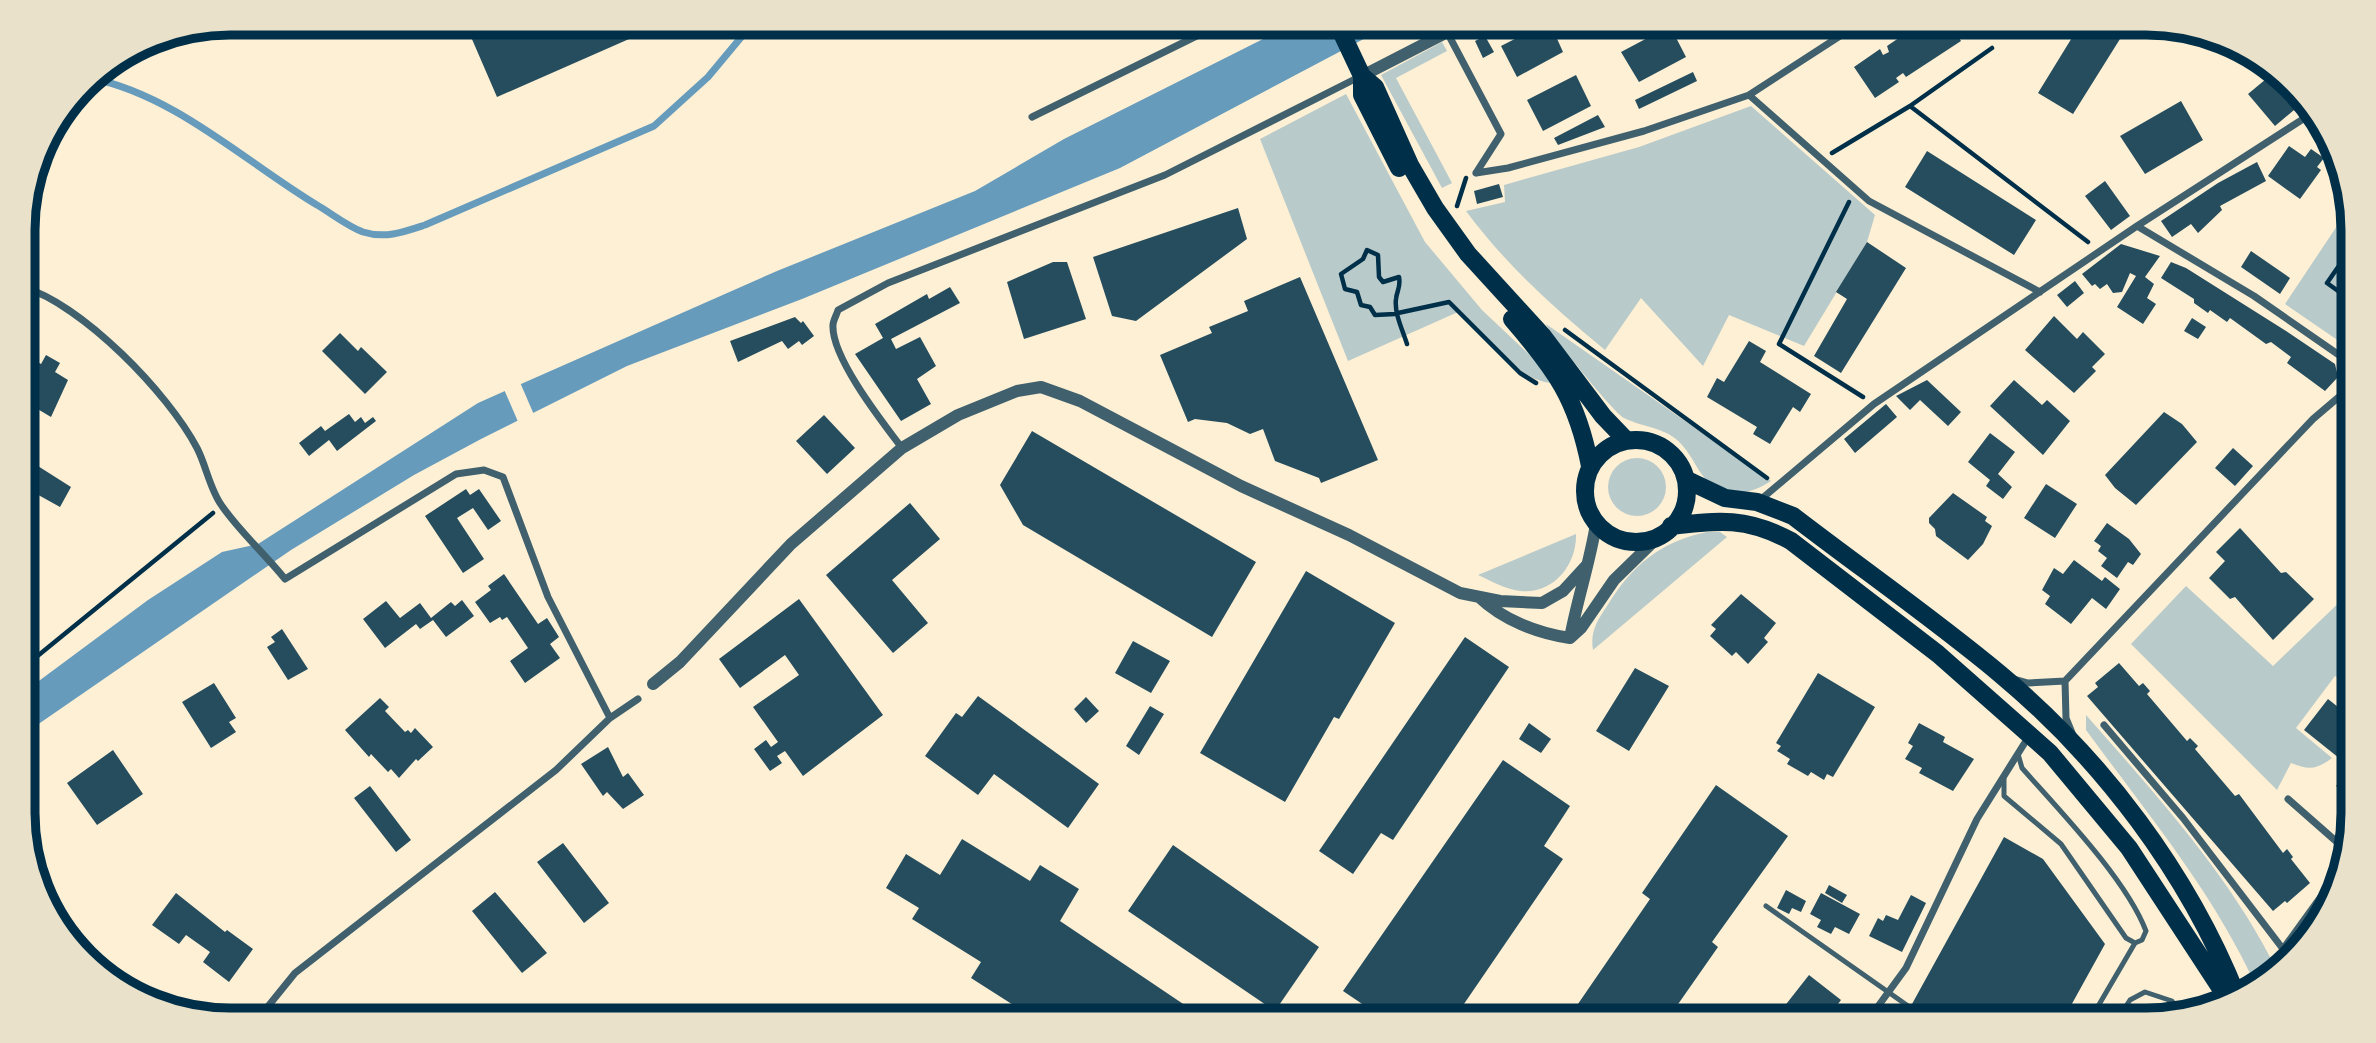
<svg xmlns="http://www.w3.org/2000/svg" width="2376" height="1043" font-family="Lora,serif">
  <style>
    .green { fill: #b9caca }
    .water { fill: #669bbc }
    .pier { fill: #fdf0d5 }
    .lines { fill: none; stroke-linecap: round; stroke-linejoin: round }
    .stream { stroke: #669bbc; stroke-width: 7 }
    .building { fill: #264d5e }
    .path { stroke: #003049; stroke-width: 4.5 }
    .service { stroke: #3f606c; stroke-width: 5 }
    .minor { stroke: #3f606c; stroke-width: 7 }
    .tertiary { stroke: #3f606c; stroke-width: 12 }
    .primary { stroke: #003049; stroke-width: 18 }
    .rim { fill: none; stroke: #003049; stroke-width: 9 }
  </style>
  <rect width="100%" height="100%" fill="#fdf0d5"/>
  <path class="green" d="M1442,42l5,9 -51,27 56,105 -10,5 -61,-113z
    M1346,94l79,148 57,68 52,49 17,24c-32,-2 -70,-49 -93,-71l-110,49 -88,-222z
    M1751,106l124,109 -8,27 -63,104 -75,-31 -26,51 -62,-68 -36,52c-51,-42 -99,-85 -139,-139l39,-9 -1,-17 135,-38z
    M2351,205l1,145 -67,-46z
    M1546,324l225,157c-14,9 -30,15 -46,11 -23,-6 -29,-32 -43,-47 -15,-18 -38,-17 -58,-27 -11,-6 -73,-83 -78,-94z
    M1608 487a29 29 0 1 1 58 0a29 29 0 1 1-58 0Z
    M1707,532h13l7,5 -134,113c-3,-18 4,-29 14,-44 25,-41 53,-64 100,-74z
    M1576,534c1,31 -23,61 -56,57 -15,-2 -29,-10 -42,-16z
    M2186,586l87,80 76,-73 4,3v90l-18,-10 -39,52 36,30c-16,12 -23,12 -41,5l-14,27 -146,-146z
    M2086,715c67,76 147,164 191,256l-21,15c-42,-93 -110,-174 -170,-256z"/>
  <path class="water" d="M1295,23h99l-274,145 -318,131 -175,67 -146,73 -67,36 -123,75 -267,184v-42l124,-92 74,-48 36,-8 220,-141 299,-132 198,-80 89,-52z"/>
  <path class="pier" d="M519,380l16,37 -16,7 -16,-37z"/>
  <g class="lines">
    <path class="stream" d="M90,78c85,17 154,83 227,127 14,8 30,21 46,27 22,7 41,0 62,-7l229,-99 54,-49 45,-54"/>
  </g>
  <path class="building" d="M465,23h176l4,9 -148,65z
    M1546,23h4l13,29 -46,25 -16,-31z
    M1921,23h69l-19,12 -3,-5 -10,6 3,5 -55,36 -3,-4 -7,5 3,4 -24,16 -21,-31 26,-18 3,6 6,-3 -2,-6z
    M2081,23h49l-57,91 -35,-21z
    M1670,26l16,31 -47,25 -18,-30z
    M1485,36l9,16 -11,6 -8,-17z
    M1693,72l4,9 -58,28 -4,-9z
    M2272,74l34,26 -31,26 -27,-32z
    M1576,75l15,31 -48,25 -16,-31z
    M2181,101l22,39 -58,34 -25,-38z
    M1598,115l7,12 -47,18 -4,-7z
    M2289,146l16,11 6,-8 13,9 -7,9 4,3 -21,29 -32,-23z
    M1927,151l109,69 -22,35 -109,-68z
    M2257,162l9,19 -46,25 2,4 -24,23 -7,-9 -19,13 -11,-16 57,-38z
    M2105,181l25,35 -19,14 -26,-34z
    M1499,184l4,13 -26,7 -3,-13z
    M1238,208l9,31 -111,82 -24,-5 -19,-59z
    M1867,242l39,26 -65,105 -27,-17 33,-57 -11,-7z
    M2121,244l39,12 -15,21 9,7 -7,14 9,6 -13,20 -26,-17 19,-31 -6,-3 -8,19 -9,1 -6,-9 -7,5 -5,-5 -3,2 -10,-12z
    M2251,251l39,27 -10,16 -39,-27z
    M1053,262h14l19,57 -62,20 -17,-57z
    M2171,262l15,6 103,65 46,31 3,13 -13,14 -38,-28 4,-6 -20,-15 -5,2 -36,-26 -3,4 -17,-12 -2,3 -14,-10v-4l-33,-21z
    M1300,277l78,183 -57,23 -2,-5 -44,-17 -12,-32 -13,5 -23,-11 -32,-4 -7,3 -28,-67 52,-22 -3,-6 39,-16 -4,-10z
    M2075,281l9,12 -17,14 -10,-12z
    M950,287l10,16 -69,36 5,10 24,-12 16,29 -19,13 14,25 -30,17 -46,-67 28,-16 -8,-14 52,-30 2,5z
    M2054,316l23,23 6,-7 22,22 -13,13 4,4 -22,22 -49,-43z
    M795,317l6,6 2,-2 11,15 -12,9 -3,-4 -11,8 -6,-8 -44,21 -8,-21z
    M2192,318l14,9 -8,12 -14,-8z
    M340,333l18,18 3,-4 26,25 -22,22 -43,-43z
    M1749,341l17,10 -6,11 51,32 -11,18 -7,-5 -23,37 -17,-10 4,-7 -50,-30 10,-19 7,4z
    M24,354l17,10 5,-9 14,8 -5,9 13,8 -17,37 -27,-16z
    M1927,380l34,32 -13,14 -28,-26 -10,10 -14,-14z
    M2014,380l28,25 5,-5 23,21 -27,34 -53,-49z
    M1886,404l11,13 -42,36 -11,-14z
    M2164,412l18,12 15,18 -61,63 -21,-17 -10,-13z
    M349,414l6,8 6,-5 4,6 8,-6 3,4 -39,30 -8,-11 -20,16 -10,-13 22,-17 4,5z
    M824,415l31,33 -28,26 -31,-33z
    M1032,431l224,131 -44,75 -189,-112 -23,-40z
    M1990,433l25,19 -17,22 14,13 -9,12 -17,-13 4,-6 -22,-18z
    M2233,448l20,18 -18,20 -20,-18z
    M30,461l41,26 -11,20 -36,-20v-14z
    M2046,484l31,20 -22,34 -31,-20z
    M466,489l4,6 9,-6 22,32 -13,9 -15,-22 -16,10 27,41 -21,14 -38,-57z
    M1953,493l34,24 -2,4 7,5 -9,18 -15,16 -32,-24 -1,-7 -6,-6v-5z
    M910,503l30,36 -48,41 36,43 -35,30 -67,-78z
    M2107,523l22,16 12,15 -8,11 -5,-3 -11,16 -16,-12 6,-8 -9,-7 3,-5 -7,-5z
    M2240,528l41,45 5,-1 28,27 -41,41 -38,-43 -5,2 -21,-21 16,-17 -9,-9z
    M2074,560l28,21 3,-4 15,12 -14,20 -14,-11 -21,26 -26,-20 5,-8 -8,-6 12,-22 9,6z
    M1306,571l89,52 -56,96 -5,-2 -49,85 -85,-49z
    M504,574l34,50 9,-6 12,19 -9,7 10,14 -35,25 -15,-22 18,-13 -21,-31 -5,3 -2,-3 -10,6 -15,-21 16,-12 -3,-4z
    M1741,594l35,29 -12,15 4,4 -20,22 -12,-12 -4,4 -22,-20 6,-7 -5,-4z
    M799,599l84,116 -80,61 -18,-25 -8,5 5,7 -12,8 -16,-22 12,-9 5,7 7,-5 -25,-35 46,-32 -14,-20 -45,33 -21,-29z
    M462,600l12,16 -28,21 -13,-17 -13,9 -4,-5 -31,24 -22,-29 23,-18 14,17 20,-15 11,15 20,-16 4,4z
    M282,629l26,40 -20,11 -21,-33 8,-5 -4,-5z
    M1465,637l44,30 -116,173 -12,-7 -28,41 -34,-23z
    M1133,641l37,20 -19,32 -36,-20z
    M2119,663l20,23 4,-3 7,8 -3,3 40,47 3,-3 8,8 -3,3 40,47 4,-2 44,59 4,-4 6,8 -2,2 19,24 -23,20 -2,-2 -12,10 -186,-215 11,-9 -3,-4z
    M1635,668l34,18 -40,65 -33,-20z
    M1818,673l57,34 -42,70 -6,-3 -3,6 -13,-8 -3,4 -21,-12 3,-5 -13,-8 4,-5 -5,-3z
    M214,683l22,35 -7,4 7,10 -25,16 -29,-46z
    M978,696l121,88 -31,44 -74,-54 -16,21 -53,-39 31,-43 6,4z
    M1086,697l13,14 -13,12 -12,-14z
    M380,698l9,9 -4,4 20,21 3,-2 3,3 4,-5 18,19 -15,14 -2,-2 -17,19 -8,-9 -3,3 -17,-18 -2,3 -24,-27z
    M2328,699l25,20v39l-9,-7 -5,7 -35,-28z
    M1150,706l14,8 -25,41 -13,-9z
    M1529,723l22,16 -10,14 -22,-14z
    M1919,723l26,14 -2,5 31,17 -21,32 -34,-18 3,-5 -17,-9 8,-13 -5,-3z
    M608,747l15,30 5,-4 16,22 -21,14 -16,-17 -4,4 -22,-32z
    M113,750l30,44 -46,31 -30,-42z
    M1503,760l67,46 -26,40 19,13 -110,161h-67l-43,-29z
    M2353,764v36l-17,-14z
    M1716,785l72,51 -76,106 6,5 -51,73h-100l83,-121 -8,-6z
    M370,786l41,54 -15,12 -42,-54z
    M2004,837l39,22 62,85 -42,76h-122l-29,-16z
    M962,839l68,42 10,-16 39,24 -19,32 147,99h-170l-66,-42 10,-16 -69,-43 7,-11 -33,-20 20,-34 34,21z
    M563,843l46,60 -25,20 -47,-61z
    M1173,845l146,102 -44,64 -147,-100z
    M1829,885l18,10 -5,8 -17,-10z
    M1786,890l20,11 -5,11 -9,-4 -3,6 -12,-6z
    M495,892l52,61 -25,20 -50,-62z
    M176,893l49,39 2,-2 26,19 -24,33 -26,-20 7,-10 -24,-17 -7,9 -27,-19z
    M1821,893l39,21 -11,20 -14,-7 -4,7 -14,-7 4,-7 -11,-6z
    M1911,895l15,8 -24,49 -33,-16 9,-18 5,3 3,-6 12,5z
    M119,970l26,21 -2,2 16,13 -8,-1 -37,-28z
    M1809,975l32,25 -15,20h-46l-4,-3z"/>
  <g class="lines">
    <path class="path" d="M1910,106l178,136
      M1832,153l78,-47 82,-58
      M1849,202l-70,142 84,53
      M1457,206l9,-28
      M2352,247l-25,36 25,18
      M1565,330l202,148
      M1407,344c-4,-13 -13,-31 -11,-45 1,-9 5,-12 3,-22l-16,5 -4,-5 -1,-22 -11,-5 -4,9 -22,15 4,15 12,3 4,13 9,2 5,8 20,-1 3,-1 51,-11 71,71 16,10
      M24,667l189,-154"/>
    <path class="service" d="M2018,754l4,14c38,43 104,111 124,163l-4,9 -7,3 -45,77
      M2004,778v18l57,48 65,94 9,5
      M1766,906l162,114
      M2117,1020l13,-20 15,-8 27,9 8,15"/>
    <path class="minor" d="M1447,32l54,102 -25,39
      M1749,95l120,106 171,91
      M1032,117l191,-94
      M1476,173l32,-5 136,-37 105,-36 111,-72
      M2137,226l117,70 98,68
      M23,287c60,18 145,106 174,161 9,17 13,42 25,58 18,26 43,48 63,73l171,-105 28,-4 19,7 45,120 62,121
      M902,448c-19,-25 -71,-91 -69,-123 0,-4 4,-11 5,-15l50,-27 277,-108 196,-99
      M1759,501l115,-97 263,-178 177,-114
      M2014,679l14,4 37,-2 248,-262 27,-23 12,-5
      M2065,681l1,37 7,17
      M2104,725l79,93 100,131 60,-83
      M2288,799l58,51
      M257,1020l38,-47 261,-203 54,-52 28,-19
      M1868,1020l38,-52 71,-149 52,-83"/>
    <path class="tertiary" d="M1362,76l103,-53
      M1479,597c24,23 58,36 91,41l11,-10 33,-48 42,-41
      M1570,638c7,-38 20,-76 26,-114
      M653,684l27,-22 111,-118 111,-96 56,-33 59,-24 24,-4 39,14 161,85 108,49 111,58 40,8 42,2 21,-12 23,-25"/>
    <path class="primary" d="M1337,23l25,53 13,11 35,78 25,43 33,46 74,81 61,81 23,24
      M1362,76v19l37,73
      M1512,319c44,51 65,80 78,147
      M1585 491a51 51 0 1 1 102 0a51 51 0 1 1-102 0Z
      M1687,480l38,18 32,4 36,14c69,53 141,103 207,158 102,85 188,199 237,322
      M1671,526c48,-6 76,-9 120,15l147,113 112,99 79,95 100,153"/>
  </g>
  <path d="M0 0H2376V1043H0ZM230 35H2146A195 195 0 0 1 2341 230V813A195 195 0 0 1 2146 1008H230A195 195 0 0 1 35 813V230A195 195 0 0 1 230 35Z" fill="#e9e1ca" fill-rule="evenodd"/>
  <path class="rim" d="M230 35H2146A195 195 0 0 1 2341 230V813A195 195 0 0 1 2146 1008H230A195 195 0 0 1 35 813V230A195 195 0 0 1 230 35Z"/>
</svg>
